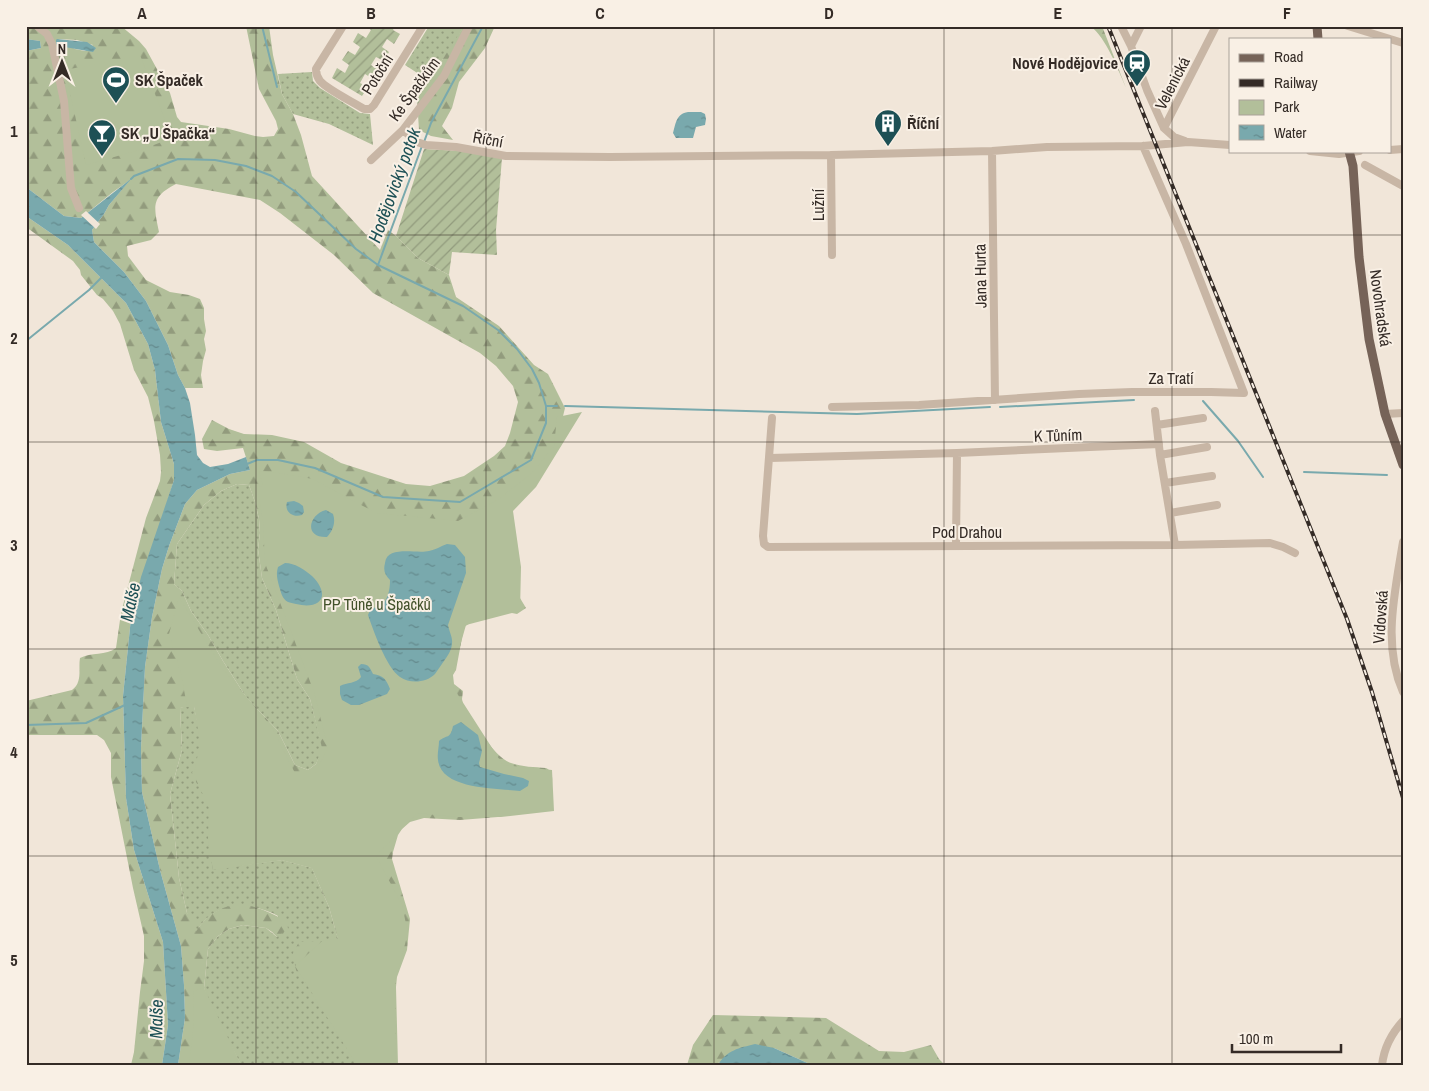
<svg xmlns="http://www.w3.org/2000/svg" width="1429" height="1091" font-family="'Archivo Narrow',sans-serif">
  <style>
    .grass { fill: url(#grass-dots) }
    .forest { fill: url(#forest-firs); fill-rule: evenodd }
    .park { fill: #b2bf9a }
    .garden { fill: url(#garden-furrows) }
    .water { fill: url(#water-ripples) }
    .pier { fill: #f1e6d9 }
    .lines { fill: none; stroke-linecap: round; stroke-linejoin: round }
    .stream { stroke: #79a9ad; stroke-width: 2 }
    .minor { stroke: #c8b6a5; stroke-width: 8 }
    .major { stroke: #766358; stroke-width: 9 }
    .rail-casing { stroke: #342b26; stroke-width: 4 }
    .rail { stroke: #f9f0e5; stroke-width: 2; stroke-dasharray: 5.5; stroke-linecap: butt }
    .grid { fill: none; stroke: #342b26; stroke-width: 1; stroke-opacity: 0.55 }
    .labels { text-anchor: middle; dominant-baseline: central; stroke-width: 4; stroke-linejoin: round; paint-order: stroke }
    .poi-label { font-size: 16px; font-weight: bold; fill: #342b26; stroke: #f9f0e5; text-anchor: start }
    .street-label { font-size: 16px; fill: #342b26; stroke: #f9f0e5 }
    .park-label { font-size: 16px; fill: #43522b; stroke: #f9f0e5 }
    .water-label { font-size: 18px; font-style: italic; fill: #1d5055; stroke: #f9f0e5 }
    .neatline { fill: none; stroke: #342b26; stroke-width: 2 }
    .grid-label { font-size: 16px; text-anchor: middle; font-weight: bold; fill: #342b26 }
  </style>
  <defs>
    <pattern id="grass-dots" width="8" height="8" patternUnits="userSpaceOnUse" patternTransform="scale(1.25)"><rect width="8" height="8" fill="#b2bf9a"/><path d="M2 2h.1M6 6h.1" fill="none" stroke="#929b7d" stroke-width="1.8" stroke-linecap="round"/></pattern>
    <pattern id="forest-firs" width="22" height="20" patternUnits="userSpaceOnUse" patternTransform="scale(1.25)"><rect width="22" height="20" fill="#b2bf9a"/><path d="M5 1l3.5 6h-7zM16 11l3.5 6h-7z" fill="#929b7d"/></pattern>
    <pattern id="garden-furrows" width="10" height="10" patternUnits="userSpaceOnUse" patternTransform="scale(1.25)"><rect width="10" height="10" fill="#b2bf9a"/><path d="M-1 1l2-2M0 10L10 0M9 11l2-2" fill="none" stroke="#929b7d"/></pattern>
    <pattern id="water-ripples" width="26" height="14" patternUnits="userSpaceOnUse" patternTransform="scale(1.25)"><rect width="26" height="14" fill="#79a9ad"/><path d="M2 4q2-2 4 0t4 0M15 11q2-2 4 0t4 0" fill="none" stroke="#648a8d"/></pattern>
  </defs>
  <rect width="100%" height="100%" fill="#f1e6d9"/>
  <path class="grass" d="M429,26h35l-9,16 -27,38 -23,-15z
    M312,72l1,9 7,7 40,25 10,1 3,31 -44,-21 -36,-10 -11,-20 -4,-20z
    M237,484l12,1 6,17 4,17 1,14 -2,16 4,29 14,32 21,69 13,20 13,50 -7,15 -8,6 -13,-5 -17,-34 -32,-34 -23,-36 -15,-26 -17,-24 -9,-20 -8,-7 3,-40 27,-39 17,-14z
    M187,706h7l17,81 2,82 69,-9 30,8 17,39 11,39 -27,40 45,79h-117l-33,-64 -4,-13 4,-39 10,-13 11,-7 14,-4 23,3 11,9 1,-21c-29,-15 -63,-16 -82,16l-9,-19 -8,-35 -9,-84 12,-44 -2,-42z"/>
  <path class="forest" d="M26,26h95l18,15 7,8 24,44 7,24 4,5 48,7 26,7 8,1 11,-1 4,-7 -2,-8 -17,-32 -13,-63h23l4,29 9,39 11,20 8,21 11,41 68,74 8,-20 8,6 22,22 31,17 7,22 43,29 35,39 14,9 17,34 -10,41 -44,54 3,85 12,20 -9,6 -11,-2 -31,8 -11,7 -8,43 -3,5 1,9 9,7 -1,8 1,5c10,16 30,53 48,59 11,4 24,4 35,5 8,4 6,11 6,18l-54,31 -38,3 -36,-2 -14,4 -8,7 -4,6 -5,17 -1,7 18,60 -3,31 -10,27 -1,10 2,78h-40l-45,-79c-18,-7 -17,-16 -20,-33l6,-11 23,-1 4,10 14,-5 -11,-39 -17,-39 -30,-8 -69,10 -5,-29 9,-58 -6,4 -13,-1 -6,-13 6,-17 16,4 -20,-54 -14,2 2,42 -12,44 9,84 8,35 6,4 3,14c25,-36 58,-30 91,-9l1,7 -11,8 -5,-5 -6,-4 -23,-3 -14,4 -11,7 -10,13 -4,39 4,13 33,64h-63l7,-47 -1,-33 -3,-39 -21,-76 -18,-78 -1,-44 4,-81 7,-50 10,-48 7,-23 16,-42 12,-14 33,-16 20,-4 -7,-22 -26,3 -13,-2 -2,-10 10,-19 17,9 15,5 28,1 32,7 37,21 65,21 24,2 34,-10 30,-20 11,-10 5,-13 8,-31 -5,-16 -17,-20 -16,-13 -107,-60 -39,-38 -54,-42 -20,-13 -84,-16c-26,13 -22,23 -17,48l-8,8 -24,6 1,10 18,24 24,12 19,3 11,4 4,9v11l2,12 -2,8 2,11 -3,11 -2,14 2,13h-18l-7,-13 -10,-30 -22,-44 -22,-29 -30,-30 -2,-12 12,-16 5,-9 21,-25 -17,12 -32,26 -17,-2 -38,-29v-136l15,-3 -1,-7 -14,-2zM58,39l19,1 16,5 -8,6 -10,-2zM237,484l12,1 6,17 4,17 1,14 -2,16 4,29 14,32 21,69 13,20 12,49 -6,16 -8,6 -13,-5 -17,-34 -32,-34 -23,-36 -15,-26 -17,-24 -9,-20 -8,-7 3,-40 27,-39 17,-14z
    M464,26h31l-10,22 -26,34 -7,26 -10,18 11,14 -22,-4 -12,-6 -2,-31z
    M1090,26h12l24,62c-8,-18 -20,-51 -36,-62z
    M26,216l42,29 58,58 22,41 7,26 6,52 13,42v16l-43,138 -8,78 3,102 8,52 29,92 5,83 -6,40h-31l3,-13 6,-60 4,-31v-25l-11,-48 -22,-111v-24l-7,-13 -7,-5h-71v-34l46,-11c11,-8 6,-21 8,-32 11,-6 26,-2 36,-10l5,-35 25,-95 14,-37 1,-9 -1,-17 -6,-34 -6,-24 -14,-27 -14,-46 -7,-13 -10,-12 -6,-4 -16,-20 -1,-5 -7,-9 -47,-34z
    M713,1015l113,3 53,33 25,1 27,-7 8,14 6,6h-133l-38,-17 -56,15v2h-31l6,-20z"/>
  <path class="park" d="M140,55l32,83 -26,10 -60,17 -21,-95z
    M582,412l-46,75 -23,24 8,56 -1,44 -54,14 -14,49 1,13 50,78 49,5 2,41 -53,6h-45l-39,-4 -41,43 26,49 6,28 -13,48 1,84h-39l-62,-99 27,-25 16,-2 -8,-31 -18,-40 -30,-8 -69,10 -5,-27 1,-35 -15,-33 6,-33 -6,-36h-7l-6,-32 -12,-40 10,-37 43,71 49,58 24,47h20l13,-25 -14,-56 -49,-129 -2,-41 -6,-35 6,-1 -4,-15 14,1 40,7 42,23 22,11 81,8 41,-22 33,-26 22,-27 3,-29z
    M204,988l37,77h-52l4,-33 1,-41z"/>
  <path class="garden" d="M366,26h29l-2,4 7,4 -6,10 -7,-5 -5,8 7,5 -5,9 -8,-4 -5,8 7,5 -5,9 -8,-5 -5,9 8,4 -6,9 -30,-18 5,-10 8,5 4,-8 -7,-5 6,-9 7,4 5,-8 -7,-5 5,-9 8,5 5,-8z
    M424,149l37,2 41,7 -6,72 1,25 -45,-3 -3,23 -31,-17 -22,-22z"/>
  <path class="water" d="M26,39l14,2 1,7 -15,3z
    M57,39l30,3 9,6 -3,4 -34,-6 -3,-2v-4z
    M688,112h13l4,2 1,5 -1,6 -9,2 -3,11h-17l-3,-5c3,-10 3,-19 15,-21z
    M132,178l-23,27 -5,9 -12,16 2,12 30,30 22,29 22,44 10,30 7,13 5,15 5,32 2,20 6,8 7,4 18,-3 18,-7 4,13 -20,4 -33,16 -12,14 -16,42 -7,23 -10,48 -7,50 -4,81 1,44 18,78 21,76 3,39 1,33 -7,47h-16l6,-40 -5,-83 -29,-92 -8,-52 -3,-102 8,-78 10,-41 33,-97v-16l-13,-42 -6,-52 -7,-26 -22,-41 -58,-58 -42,-29v-29l38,29 17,2z
    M294,501l5,2 4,3 1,6 -2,3c-9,3 -18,-3 -15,-13z
    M326,510l7,4c3,8 0,17 -6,23 -24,1 -18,-23 -1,-27z
    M447,544l8,1 10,12 1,16 -18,52c1,5 4,12 4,15 1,8 -4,16 -8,21 -3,4 -6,9 -9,13 -9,9 -25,10 -35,3 -14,-10 -26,-45 -32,-62l3,-7 10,-1c7,-9 9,-16 9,-27 -5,-5 -7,-9 -5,-17 2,-18 31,-9 44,-12 6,-1 12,-5 18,-7z
    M285,563c10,0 20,7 27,13 20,20 8,34 -16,28 -3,-1 -6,-1 -8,-2 -6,-3 -7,-10 -9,-16 -2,-8 -3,-12 -1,-19z
    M361,664c8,0 9,4 12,10 11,2 13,5 17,15l-3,5 -28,11h-8l-9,-5 -2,-6v-8c7,-4 16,-2 21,-9l-3,-10z
    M461,722l17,13 4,16 -3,12 1,4 24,7 19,4 6,3 -1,5 -8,5c-23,-3 -79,-1 -82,-31 -1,-6 1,-13 1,-19 8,-7 11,-1 14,-15z
    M755,1044l19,4 38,17h-94c9,-15 21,-17 37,-21z"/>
  <path class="pier" d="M86,211l14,13 -4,5 -15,-14z"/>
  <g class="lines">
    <path class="stream" d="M262,26l15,61
      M424,142l7,-19 52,-97
      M131,179l3,-3 44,-17 37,1 31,6 26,10 24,16 60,57 22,16 44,-119
      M26,341l63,-51 14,-14
      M1203,401l35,40 25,36
      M547,406h10
      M565,406l292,8 133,-7
      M1000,407l134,-7
      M247,464l10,-4h21l37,8 68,29 77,5 71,-42 15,-37v-17l-7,-23 -7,-14 -15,-20 -19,-19 -35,-24 -85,-41
      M1304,472l83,3
      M26,725l60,-2 39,-18"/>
    <path class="minor" d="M37,26l10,8 5,10 12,57 7,87 8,20
      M343,26l-27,43c0,5 1,8 4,12 8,9 33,21 44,28h6l4,-4 49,-79
      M1121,26l10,20
      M1141,26l-10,20 16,44 17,38 10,9 11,4
      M1348,26l42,13
      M1390,39l13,4
      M1164,128l52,-102
      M403,130l14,12 9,3 30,2 50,9 104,1 221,-2 161,-4 55,-4 96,-1 45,-4 42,3
      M1390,150l13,-1
      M992,151l3,249
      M1310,151l29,3 20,-3
      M831,155l1,100
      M371,160l32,-30 41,-54 25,-50
      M1365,165l38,21
      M832,407l87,-2 160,-11 53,-2h79l33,1 -58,-149 -43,-98
      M1155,411l5,44 15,90
      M1385,414l18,-1
      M772,418l-9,118 1,8 4,3 407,-2 95,-2 13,4 12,6
      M1157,425l46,-7
      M1160,455l47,-8
      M770,458l187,-5 202,-9
      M1165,483l47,-7
      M1170,513l47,-8
      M1403,542c-8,50 -21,102 0,150
      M956,545l1,-92
      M1382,1065c2,-17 9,-31 21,-44"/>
    <path class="major" d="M1317,26l1,13
      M1349,151l4,15 6,91 10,82 16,75 18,51"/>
    <g class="rail-casing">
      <path id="rail" d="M1108,26l239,593 25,73 31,106"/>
    </g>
    <use href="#rail" class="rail"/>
  </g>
  <path class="grid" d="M256,26v1039M486,26v1039M714,26v1039M944,26v1039M1172,26v1039M26,235h1377M26,442h1377M26,649h1377M26,856h1377"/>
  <defs>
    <g id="station-pin" transform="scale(1.4375)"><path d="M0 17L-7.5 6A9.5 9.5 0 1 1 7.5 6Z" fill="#1d5055" stroke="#f9f0e5"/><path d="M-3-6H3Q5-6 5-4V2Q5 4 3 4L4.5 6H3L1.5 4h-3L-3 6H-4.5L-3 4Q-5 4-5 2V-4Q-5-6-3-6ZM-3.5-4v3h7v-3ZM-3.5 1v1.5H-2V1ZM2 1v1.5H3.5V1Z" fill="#fff"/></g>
    <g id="stadium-pin" transform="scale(1.4375)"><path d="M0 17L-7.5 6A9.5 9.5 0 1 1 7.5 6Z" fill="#1d5055" stroke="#f9f0e5"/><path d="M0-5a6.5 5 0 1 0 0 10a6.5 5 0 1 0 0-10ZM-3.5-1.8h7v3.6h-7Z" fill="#fff"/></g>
    <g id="building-pin" transform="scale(1.4375)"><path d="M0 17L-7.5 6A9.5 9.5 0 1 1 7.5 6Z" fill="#1d5055" stroke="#f9f0e5"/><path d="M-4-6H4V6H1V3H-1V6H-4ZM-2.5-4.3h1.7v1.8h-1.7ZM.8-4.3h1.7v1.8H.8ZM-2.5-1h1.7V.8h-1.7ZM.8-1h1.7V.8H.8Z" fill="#fff"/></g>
    <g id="bar-pin" transform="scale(1.4375)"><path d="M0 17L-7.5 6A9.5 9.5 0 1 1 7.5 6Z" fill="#1d5055" stroke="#f9f0e5"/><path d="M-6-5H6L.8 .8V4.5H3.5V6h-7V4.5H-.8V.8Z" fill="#fff"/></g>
  </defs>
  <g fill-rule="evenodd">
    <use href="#station-pin" x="1137" y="63"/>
    <use href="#stadium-pin" x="116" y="80"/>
    <use href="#building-pin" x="888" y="123"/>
    <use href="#bar-pin" x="102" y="133"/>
  </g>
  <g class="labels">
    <g class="poi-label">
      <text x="1118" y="63" text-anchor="end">Nové Hodějovice</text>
      <text x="135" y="80">SK Špaček</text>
      <text x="907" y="123">Říční</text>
      <text x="121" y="133">SK „U Špačka“</text>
    </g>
    <g class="street-label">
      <text transform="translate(377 74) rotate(-58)">Potoční</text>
      <text transform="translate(1172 83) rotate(-63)">Velenická</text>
      <text transform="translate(414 89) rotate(-54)">Ke Špačkům</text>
      <text transform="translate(488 139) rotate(10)">Říční</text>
      <text transform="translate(818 205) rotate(-90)">Lužní</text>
      <text transform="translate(980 276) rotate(-91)">Jana Hurta</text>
      <text transform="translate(1381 308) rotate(82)">Novohradská</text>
      <text x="1171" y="378">Za Tratí</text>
      <text transform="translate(1058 435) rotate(-2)">K Tůním</text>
      <text x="967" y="532">Pod Drahou</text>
      <text transform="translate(1380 617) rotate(-86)">Vidovská</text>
    </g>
    <g class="park-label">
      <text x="377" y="604">PP Tůně u Špačků</text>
    </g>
    <g class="water-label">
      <text transform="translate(394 185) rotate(-70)">Hodějovický potok</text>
      <text transform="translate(130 602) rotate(-78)">Malše</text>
      <text transform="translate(156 1019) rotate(-89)">Malše</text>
    </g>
  </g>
  <rect width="1429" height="1091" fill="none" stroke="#f9f0e5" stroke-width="55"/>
  <rect x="1229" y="38" width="162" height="115" fill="#f9f0e5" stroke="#aaa199"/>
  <rect x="1239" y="54" width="25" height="8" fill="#766358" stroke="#aaa199"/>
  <text x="1274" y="62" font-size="15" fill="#342b26">Road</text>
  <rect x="1239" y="79" width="25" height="8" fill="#342b26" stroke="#aaa199"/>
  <text x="1274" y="88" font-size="15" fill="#342b26">Railway</text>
  <rect x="1239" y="100" width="25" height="15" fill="#b2bf9a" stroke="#aaa199"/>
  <text x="1274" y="112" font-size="15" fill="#342b26">Park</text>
  <rect x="1239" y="125" width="25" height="15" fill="url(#water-ripples)" stroke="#aaa199"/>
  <text x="1274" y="138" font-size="15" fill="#342b26">Water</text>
  <g transform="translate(62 62)" stroke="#f9f0e5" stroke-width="4" paint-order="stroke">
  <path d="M0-4L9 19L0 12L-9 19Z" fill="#342b26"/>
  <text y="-8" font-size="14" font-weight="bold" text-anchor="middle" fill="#342b26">N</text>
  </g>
  <path d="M1232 1044v8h109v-8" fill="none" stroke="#342b26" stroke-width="2.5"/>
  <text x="1239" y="1044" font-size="15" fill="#342b26" stroke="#f9f0e5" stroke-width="4" paint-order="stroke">100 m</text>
  <rect x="28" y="28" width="1374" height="1036" class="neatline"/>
  <g class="grid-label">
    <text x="142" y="19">A</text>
    <text x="371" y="19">B</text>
    <text x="600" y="19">C</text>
    <text x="829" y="19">D</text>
    <text x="1058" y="19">E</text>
    <text x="1287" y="19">F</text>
    <text x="14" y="137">1</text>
    <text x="14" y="344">2</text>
    <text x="14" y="551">3</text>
    <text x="14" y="758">4</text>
    <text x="14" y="966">5</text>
  </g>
</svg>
